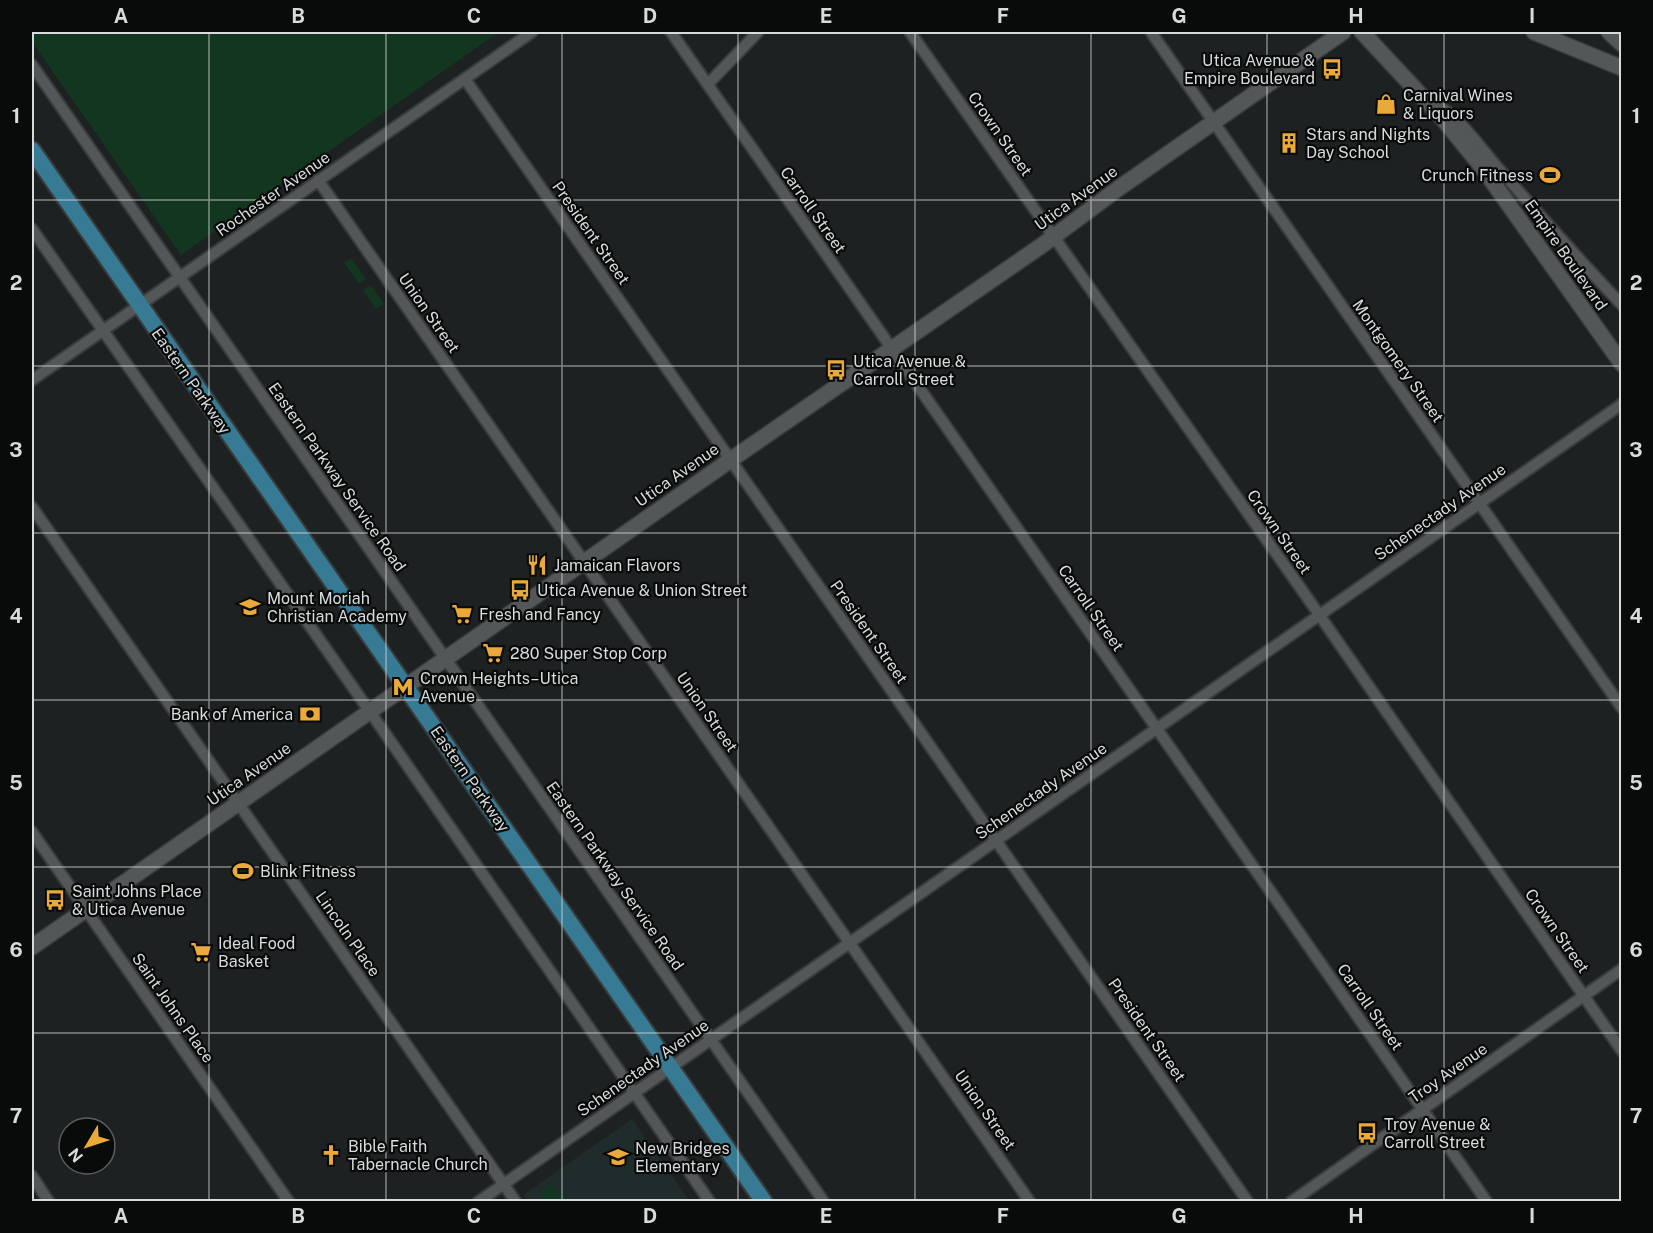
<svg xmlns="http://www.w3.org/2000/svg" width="1653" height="1233" font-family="'Public Sans',sans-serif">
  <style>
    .built { fill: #202b2c }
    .green { fill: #133620 }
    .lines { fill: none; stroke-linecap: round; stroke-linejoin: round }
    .minor-casing { stroke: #393c3d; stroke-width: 14 }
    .secondary-casing { stroke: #393c3d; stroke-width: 18 }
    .primary-casing { stroke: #393c3d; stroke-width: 20 }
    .minor { stroke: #535757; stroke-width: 10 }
    .secondary { stroke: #535757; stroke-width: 15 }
    .primary { stroke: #377a94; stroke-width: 16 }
    .grid { fill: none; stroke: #d8dbdb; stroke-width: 1.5; stroke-opacity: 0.55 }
    .labels { text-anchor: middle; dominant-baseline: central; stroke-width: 4.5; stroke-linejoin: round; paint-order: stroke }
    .poi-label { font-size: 16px; fill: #d8dbdb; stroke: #090a0a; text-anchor: start }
    .street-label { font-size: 16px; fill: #d8dbdb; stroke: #090a0a }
    .neatline { fill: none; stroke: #d8dbdb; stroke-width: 2 }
    .grid-label { font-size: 20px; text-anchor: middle; font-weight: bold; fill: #d8dbdb }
  </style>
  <rect width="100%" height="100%" fill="#1d2121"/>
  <path class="built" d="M632,1119l58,82 -162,1 -5,-7z"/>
  <path class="green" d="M32,32h467l-318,223 -149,-213z
    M351,258l15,21 -7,5 -15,-21z
    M371,285l13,19 -8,5 -13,-19z
    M552,1183l4,6 -3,3 11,2 5,7h-27v-6l-2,-3z"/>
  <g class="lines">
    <g class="minor-casing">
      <path id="minor" d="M671,32l816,1170
        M910,32l401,571 311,448
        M1151,32l471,676
        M32,65l792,1137
        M465,79l783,1123
        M708,84l50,-52
        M1434,103c23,11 47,45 64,65 41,46 81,92 124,137
        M318,180l712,1022
        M32,229l348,497 330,476
        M32,380l500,-348
        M32,507l484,695
        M32,832l257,370
        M32,1176l17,26
        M478,1202l1144,-798
        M1291,1202l331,-233"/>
    </g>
    <g class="secondary-casing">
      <path id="secondary" d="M1362,32l81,87 39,48 140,197
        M1534,32l88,36
        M1609,32l13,12
        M32,947l710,-495 299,-206 78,-58 224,-156"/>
    </g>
    <g class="primary-casing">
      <path id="primary" d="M32,150l732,1052"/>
    </g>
    <use href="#minor" class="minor"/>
    <use href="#secondary" class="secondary"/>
    <use href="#primary" class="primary"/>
  </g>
  <path class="grid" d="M209,32v1170M386,32v1170M562,32v1170M738,32v1170M915,32v1170M1091,32v1170M1267,32v1170M1444,32v1170M32,200h1590M32,366h1590M32,533h1590M32,700h1590M32,867h1590M32,1033h1590"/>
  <defs>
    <g id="bus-bare" transform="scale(1.62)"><path d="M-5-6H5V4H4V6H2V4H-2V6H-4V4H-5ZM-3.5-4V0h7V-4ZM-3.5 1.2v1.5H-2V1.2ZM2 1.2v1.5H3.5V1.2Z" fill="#eba939" stroke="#090a0a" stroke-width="2.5" paint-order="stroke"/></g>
    <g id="shop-bare" transform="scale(1.62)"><path d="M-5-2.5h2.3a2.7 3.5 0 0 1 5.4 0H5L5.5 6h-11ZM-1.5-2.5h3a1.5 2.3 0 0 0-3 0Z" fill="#eba939" stroke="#090a0a" stroke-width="2.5" paint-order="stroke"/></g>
    <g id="building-bare" transform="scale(1.62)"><path d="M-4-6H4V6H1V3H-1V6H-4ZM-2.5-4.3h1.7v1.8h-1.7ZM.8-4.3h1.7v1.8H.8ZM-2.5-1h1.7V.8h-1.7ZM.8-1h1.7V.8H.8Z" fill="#eba939" stroke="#090a0a" stroke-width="2.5" paint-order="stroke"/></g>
    <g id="stadium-bare" transform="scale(1.62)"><path d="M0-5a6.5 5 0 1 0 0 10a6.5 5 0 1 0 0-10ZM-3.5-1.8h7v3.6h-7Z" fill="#eba939" stroke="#090a0a" stroke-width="2.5" paint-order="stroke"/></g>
    <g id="restaurant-bare" transform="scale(1.62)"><path d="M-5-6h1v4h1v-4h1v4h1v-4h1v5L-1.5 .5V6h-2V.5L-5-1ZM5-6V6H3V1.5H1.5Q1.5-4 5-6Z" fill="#eba939" stroke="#090a0a" stroke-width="2.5" paint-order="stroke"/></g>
    <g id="school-bare" transform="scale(1.62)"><path d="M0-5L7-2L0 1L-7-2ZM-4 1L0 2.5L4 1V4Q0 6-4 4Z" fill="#eba939" stroke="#090a0a" stroke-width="2.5" paint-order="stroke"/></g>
    <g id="supermarket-bare" transform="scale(1.62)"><path d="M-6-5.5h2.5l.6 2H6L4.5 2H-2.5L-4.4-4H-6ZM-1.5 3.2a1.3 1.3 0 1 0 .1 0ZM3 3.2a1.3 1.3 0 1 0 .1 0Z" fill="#eba939" stroke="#090a0a" stroke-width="2.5" paint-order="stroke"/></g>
    <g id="metro-bare" transform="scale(1.62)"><path d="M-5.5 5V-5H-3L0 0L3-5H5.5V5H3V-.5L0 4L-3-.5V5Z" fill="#eba939" stroke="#090a0a" stroke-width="2.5" paint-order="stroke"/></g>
    <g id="bank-bare" transform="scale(1.62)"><path d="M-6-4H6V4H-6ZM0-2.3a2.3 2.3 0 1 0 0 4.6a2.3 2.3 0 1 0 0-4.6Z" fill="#eba939" stroke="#090a0a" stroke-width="2.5" paint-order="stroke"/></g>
    <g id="church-bare" transform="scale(1.62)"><path d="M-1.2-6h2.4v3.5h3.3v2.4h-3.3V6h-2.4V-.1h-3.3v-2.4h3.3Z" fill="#eba939" stroke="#090a0a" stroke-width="2.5" paint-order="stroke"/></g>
  </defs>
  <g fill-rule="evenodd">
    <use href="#bus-bare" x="1332" y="69"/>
    <use href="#shop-bare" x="1386" y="104"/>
    <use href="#building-bare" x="1289" y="143"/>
    <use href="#stadium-bare" x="1550" y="175"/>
    <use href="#bus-bare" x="836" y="370"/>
    <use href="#restaurant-bare" x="537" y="565"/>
    <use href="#bus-bare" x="520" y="590"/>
    <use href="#school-bare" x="250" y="607"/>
    <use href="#supermarket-bare" x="462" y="614"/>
    <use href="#supermarket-bare" x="493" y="653"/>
    <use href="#metro-bare" x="403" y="687"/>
    <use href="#bank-bare" x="310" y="714"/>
    <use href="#stadium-bare" x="243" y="871"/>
    <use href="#bus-bare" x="55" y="900"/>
    <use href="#supermarket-bare" x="201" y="952"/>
    <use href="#bus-bare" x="1367" y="1133"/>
    <use href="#church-bare" x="331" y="1155"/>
    <use href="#school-bare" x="618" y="1157"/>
  </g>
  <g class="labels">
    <g class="poi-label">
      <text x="1315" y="60" text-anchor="end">Utica Avenue &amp;<tspan x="1315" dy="18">Empire Boulevard</tspan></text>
      <text x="1403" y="95">Carnival Wines<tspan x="1403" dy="18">&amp; Liquors</tspan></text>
      <text x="1306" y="134">Stars and Nights<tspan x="1306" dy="18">Day School</tspan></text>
      <text x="1533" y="175" text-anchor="end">Crunch Fitness</text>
      <text x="853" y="361">Utica Avenue &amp;<tspan x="853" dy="18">Carroll Street</tspan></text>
      <text x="554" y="565">Jamaican Flavors</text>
      <text x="537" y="590">Utica Avenue &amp; Union Street</text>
      <text x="267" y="598">Mount Moriah<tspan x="267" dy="18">Christian Academy</tspan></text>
      <text x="479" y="614">Fresh and Fancy</text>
      <text x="510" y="653">280 Super Stop Corp</text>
      <text x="420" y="678">Crown Heights–Utica<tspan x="420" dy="18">Avenue</tspan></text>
      <text x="293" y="714" text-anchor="end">Bank of America</text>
      <text x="260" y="871">Blink Fitness</text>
      <text x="72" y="891">Saint Johns Place<tspan x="72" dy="18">&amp; Utica Avenue</tspan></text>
      <text x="218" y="943">Ideal Food<tspan x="218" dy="18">Basket</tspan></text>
      <text x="1384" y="1124">Troy Avenue &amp;<tspan x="1384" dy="18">Carroll Street</tspan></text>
      <text x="348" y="1146">Bible Faith<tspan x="348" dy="18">Tabernacle Church</tspan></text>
      <text x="635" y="1148">New Bridges<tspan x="635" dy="18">Elementary</tspan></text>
    </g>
    <g class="street-label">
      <text transform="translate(1000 134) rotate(55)">Crown Street</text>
      <text transform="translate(273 194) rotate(-35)">Rochester Avenue</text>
      <text transform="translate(1076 198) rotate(-36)">Utica Avenue</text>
      <text transform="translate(813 210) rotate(55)">Carroll Street</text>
      <text transform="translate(591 233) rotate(55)">President Street</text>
      <text transform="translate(1566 255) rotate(55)">Empire Boulevard</text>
      <text transform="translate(429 313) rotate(55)">Union Street</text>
      <text transform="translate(1398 361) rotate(55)">Montgomery Street</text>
      <text transform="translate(191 381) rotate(55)">Eastern Parkway</text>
      <text transform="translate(677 475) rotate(-35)">Utica Avenue</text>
      <text transform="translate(337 477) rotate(55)">Eastern Parkway Service Road</text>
      <text transform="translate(1440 512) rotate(-35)">Schenectady Avenue</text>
      <text transform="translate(1279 532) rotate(55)">Crown Street</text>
      <text transform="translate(1091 608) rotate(55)">Carroll Street</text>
      <text transform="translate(869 632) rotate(55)">President Street</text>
      <text transform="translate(707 712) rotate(55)">Union Street</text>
      <text transform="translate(249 774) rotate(-35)">Utica Avenue</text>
      <text transform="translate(470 779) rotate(55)">Eastern Parkway</text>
      <text transform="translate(1041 791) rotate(-35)">Schenectady Avenue</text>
      <text transform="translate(615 876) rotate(55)">Eastern Parkway Service Road</text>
      <text transform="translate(1557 931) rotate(55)">Crown Street</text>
      <text transform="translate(348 934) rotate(55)">Lincoln Place</text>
      <text transform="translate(1370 1007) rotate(55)">Carroll Street</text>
      <text transform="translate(173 1008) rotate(55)">Saint Johns Place</text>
      <text transform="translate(1147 1030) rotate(55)">President Street</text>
      <text transform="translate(643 1068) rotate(-35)">Schenectady Avenue</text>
      <text transform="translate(1448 1073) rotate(-35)">Troy Avenue</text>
      <text transform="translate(985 1110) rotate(55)">Union Street</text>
    </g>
  </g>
  <rect width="1653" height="1233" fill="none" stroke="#090a0a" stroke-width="66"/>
  <g transform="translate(87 1146) rotate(231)"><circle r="28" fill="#090a0a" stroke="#5c5e5e" stroke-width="1.5"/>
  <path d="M0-4.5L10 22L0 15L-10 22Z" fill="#eba939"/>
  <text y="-9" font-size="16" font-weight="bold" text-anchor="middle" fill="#d8dbdb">N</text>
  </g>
  <rect x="33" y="33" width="1587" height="1167" class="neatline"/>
  <g class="grid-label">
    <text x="121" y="23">A</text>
    <text x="298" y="23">B</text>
    <text x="474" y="23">C</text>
    <text x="650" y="23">D</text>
    <text x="826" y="23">E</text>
    <text x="1003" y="23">F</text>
    <text x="1179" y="23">G</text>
    <text x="1356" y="23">H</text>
    <text x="1532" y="23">I</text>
    <text x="16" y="123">1</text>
    <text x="1636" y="123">1</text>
    <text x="16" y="290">2</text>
    <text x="1636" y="290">2</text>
    <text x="16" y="457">3</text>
    <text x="1636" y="457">3</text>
    <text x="16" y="623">4</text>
    <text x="1636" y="623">4</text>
    <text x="16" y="790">5</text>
    <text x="1636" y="790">5</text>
    <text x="16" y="957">6</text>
    <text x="1636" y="957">6</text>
    <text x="16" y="1123">7</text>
    <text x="1636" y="1123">7</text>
    <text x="121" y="1223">A</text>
    <text x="298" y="1223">B</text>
    <text x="474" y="1223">C</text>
    <text x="650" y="1223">D</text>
    <text x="826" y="1223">E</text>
    <text x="1003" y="1223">F</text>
    <text x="1179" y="1223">G</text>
    <text x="1356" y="1223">H</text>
    <text x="1532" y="1223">I</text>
  </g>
</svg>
